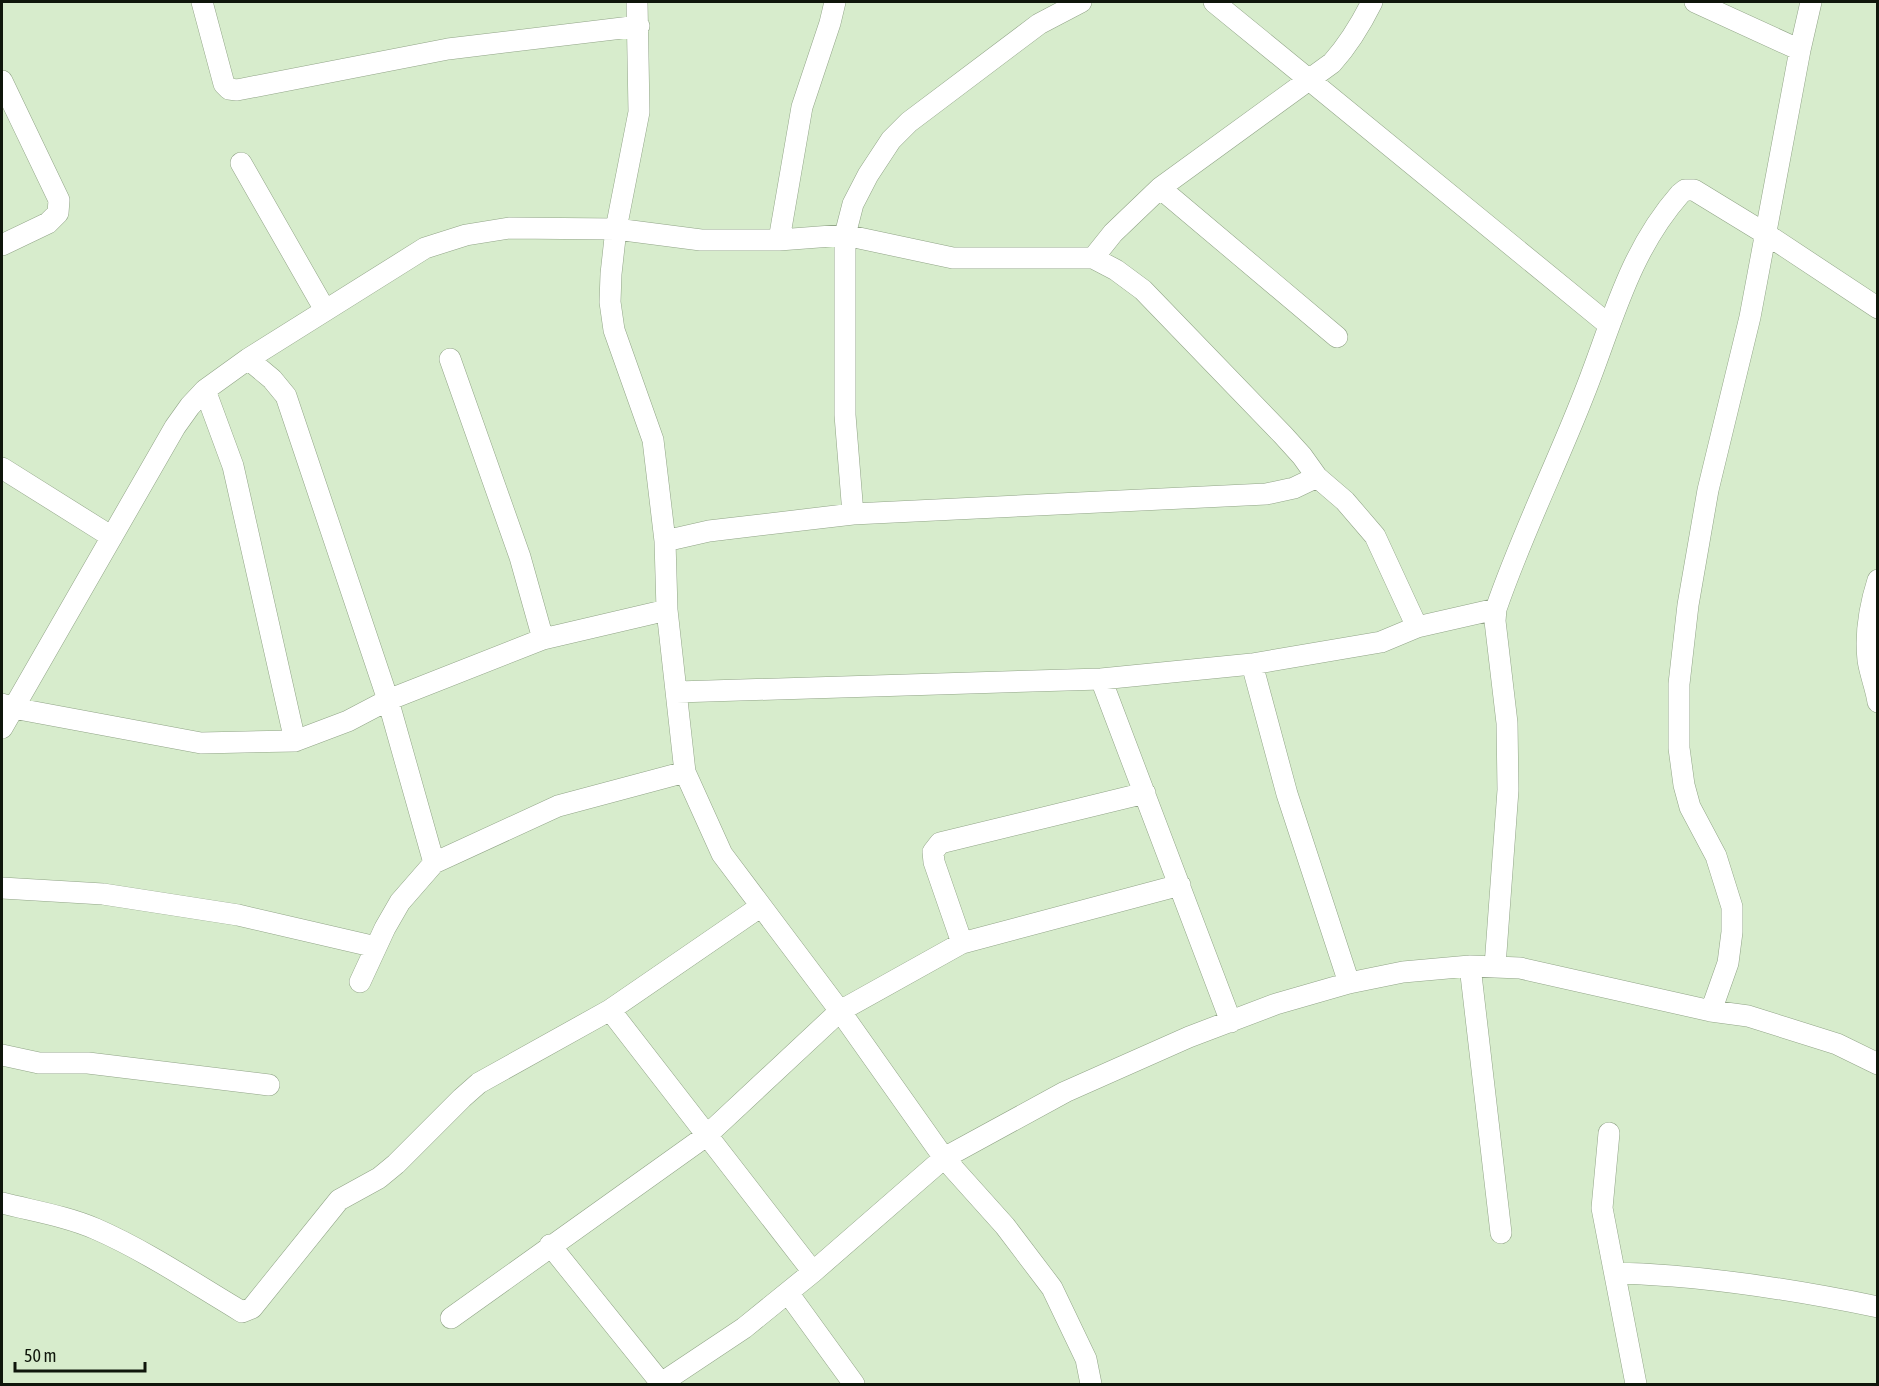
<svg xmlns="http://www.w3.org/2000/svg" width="1879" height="1386" font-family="'Asap Condensed',sans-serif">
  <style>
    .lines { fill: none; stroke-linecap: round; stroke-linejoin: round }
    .minor-casing { stroke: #91a487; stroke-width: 22 }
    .minor { stroke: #fff; stroke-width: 21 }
  </style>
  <rect width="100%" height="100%" fill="#d7eccc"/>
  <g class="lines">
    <g class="minor-casing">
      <path id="minor" d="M202,2l22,82 5,5 8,1 211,-41 191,-23
        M637,2l2,110 -23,117 -5,45 -1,28 4,28 39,110 12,101
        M1214,2l395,323
        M1695,2l105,48
        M2,81l57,119 -1,13 -10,10 -46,22
        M241,163l84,147
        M1160,188l177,149
        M779,240l23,-133 28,-84 5,-21
        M1093,258l20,-25 47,-45 172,-125c17,-19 29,-39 40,-61
        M248,359l24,20 14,17 102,304 46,163
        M450,359l70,198 23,82
        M205,390l28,76 62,275
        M2,468l110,69
        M853,514l-8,-99v-180l8,-31 15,-29 23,-35 18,-18 130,-98 42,-22
        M1878,580c-8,25 -13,53 -10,80 2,14 8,28 10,42
        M1252,664l35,130 62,189
        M1101,679l130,343
        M677,692l424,-13 151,-15 129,-22 36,-15
        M2,704l11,4 188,35 94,-2 53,-20 40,-21 155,-61 124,-29
        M2,728l173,-301 15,-21 15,-16 43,-31 177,-111 41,-13 43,-7 107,1 85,11h78l66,-5 108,23h140l23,12 27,20 140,145 19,21 15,21
        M2,888l101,6 135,21 138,32
        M962,943l-28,-81 -1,-10 7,-9 205,-50
        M1470,966l31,267
        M1495,966l13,-176 -1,-67 -12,-102 1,-12c25,-73 60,-143 88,-215 28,-70 44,-141 96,-200l5,-4h9l72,44 112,74
        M360,982l25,-54 15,-26 34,-39 124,-57 127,-34
        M610,1010l203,262
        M1711,1011l17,-48 4,-31v-25l-16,-51 -26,-49 -6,-22 -5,-37v-64l9,-79 20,-115 42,-173 50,-267 11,-48
        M2,1055l37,8h49l181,22
        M1609,1133l-7,75 34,176
        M2,1203c31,8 64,13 94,26 48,21 93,51 138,78l8,5 10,-4 87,-108 40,-22 17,-14 66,-66 17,-15 131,-73 150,-103
        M550,1245l111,138
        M1615,1273c89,2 176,16 263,34
        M788,1293l66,91
        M451,1318l255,-182 134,-125 122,-68 218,-58
        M660,1384l84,-56 69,-56 131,-114 121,-66 124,-55 87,-33 73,-21 54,-11 67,-6 50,2 191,43 37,5 89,28 41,20
        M1091,1384l-5,-25 -34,-71 -47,-62 -61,-68 -104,-147 -118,-157 -37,-82 -18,-162 -2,-69 44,-10 144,-17 413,-20 28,-6 23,-11 28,24 30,35 42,91 79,-18"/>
    </g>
    <use href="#minor" class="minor"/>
  </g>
  <rect width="1879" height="1386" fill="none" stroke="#0f160b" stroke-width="6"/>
  <path d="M15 1362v9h130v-9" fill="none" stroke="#0f160b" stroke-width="3"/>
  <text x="24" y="1362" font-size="18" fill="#0f160b" stroke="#d7eccc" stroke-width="4.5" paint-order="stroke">50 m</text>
</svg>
